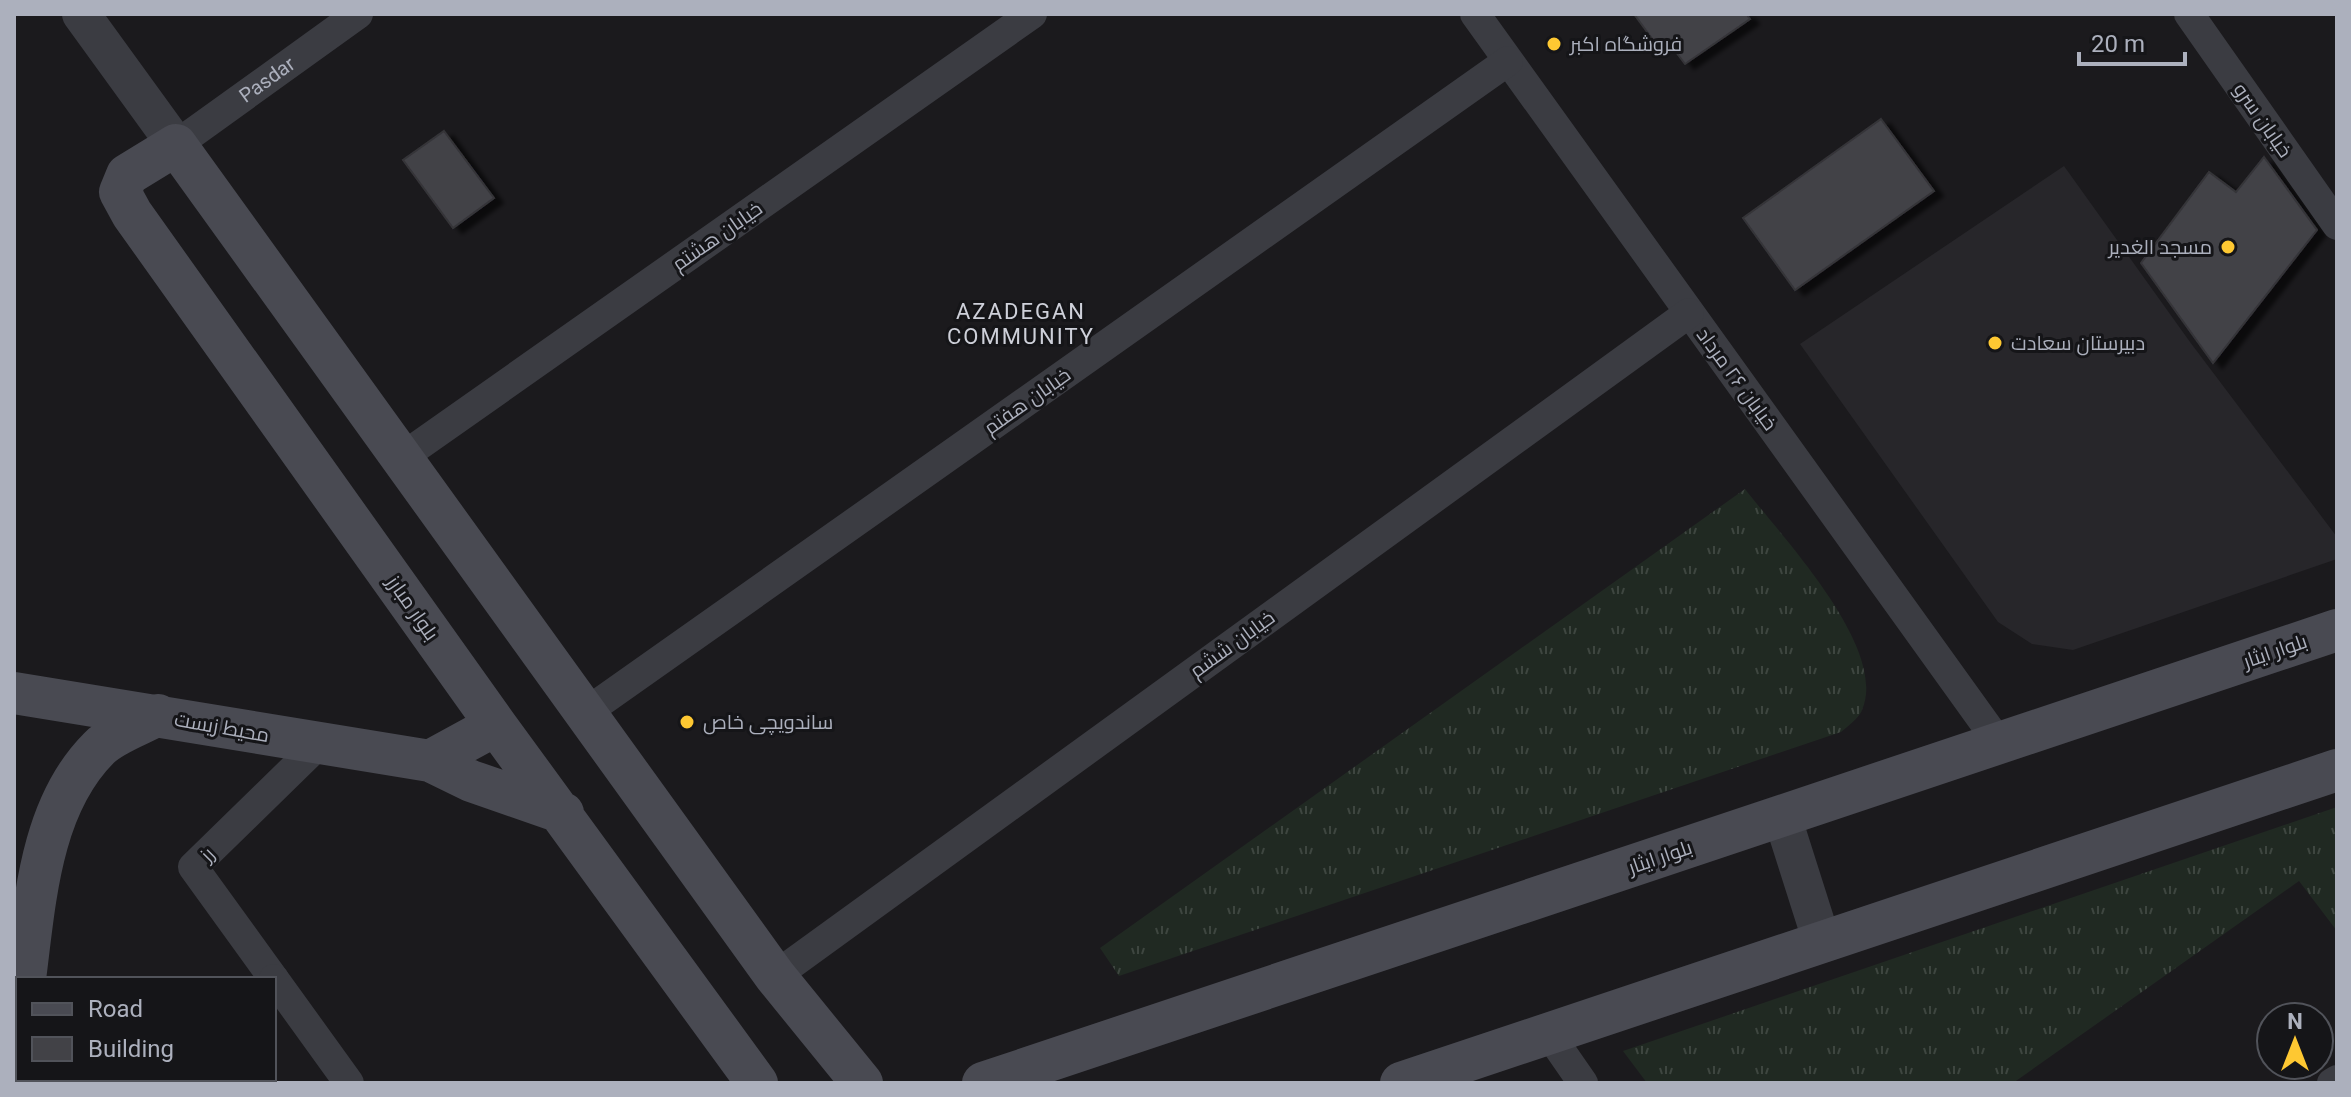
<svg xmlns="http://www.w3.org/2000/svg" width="2351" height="1097" font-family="Roboto,Cairo,sans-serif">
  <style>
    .built { fill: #27262a }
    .grass { fill: url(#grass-tufts) }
    .building { fill: #424247; stroke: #353439; stroke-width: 2; filter: url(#shadow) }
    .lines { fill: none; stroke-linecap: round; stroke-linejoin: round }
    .minor { stroke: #3b3c42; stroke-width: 30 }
    .tertiary { stroke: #3b3c42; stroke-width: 38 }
    .secondary { stroke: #494a52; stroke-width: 42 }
    .poi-dot { fill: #fec832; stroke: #151518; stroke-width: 3 }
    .labels { text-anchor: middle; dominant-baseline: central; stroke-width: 6; stroke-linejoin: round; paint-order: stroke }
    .poi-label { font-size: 20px; fill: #acb0bd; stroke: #151518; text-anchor: start }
    .street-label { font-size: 20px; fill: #acb0bd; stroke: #151518 }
    .neighbourhood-label { font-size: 22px; letter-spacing: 2px; fill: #ced0d9; stroke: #151518 }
  </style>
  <defs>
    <pattern id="grass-tufts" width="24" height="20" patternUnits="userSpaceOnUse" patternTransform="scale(2)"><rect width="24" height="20" fill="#202922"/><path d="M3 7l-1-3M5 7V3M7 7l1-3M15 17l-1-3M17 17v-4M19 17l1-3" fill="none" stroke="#3e4640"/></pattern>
    <filter id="shadow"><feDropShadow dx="9" dy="5" stdDeviation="2" flood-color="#0009"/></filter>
  </defs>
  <rect width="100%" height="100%" fill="#1b1a1d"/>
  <path class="built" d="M2064,166l126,176 147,195v22l-264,91 -41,-6 -34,-22 -198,-278z"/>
  <path class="grass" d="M1745,489c36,47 144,159 117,221 -3,8 -14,16 -21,22l-722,244 -19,-28z
    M2337,807v124l-38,-50 -286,202h-366l-24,-32z"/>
  <path class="building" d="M1634,14h112l4,5 -65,45 -19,-25 -10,5z
    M1881,119l53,72 -139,99 -52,-72z
    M444,131l50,67 -41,30 -50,-68z
    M2264,157l53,73 -104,133 -72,-100 68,-91 27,20z"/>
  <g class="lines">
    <g class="minor">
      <path d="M1475,14l524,729"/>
      <path d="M2189,14l148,211"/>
      <path id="s1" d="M176,145l182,-131"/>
      <path d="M401,458l631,-444"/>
      <path d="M585,713l923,-652"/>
      <path d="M775,976l914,-663"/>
      <path d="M274,979l-81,-112 126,-123"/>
      <path d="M274,979l75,104"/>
      <path d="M1549,1034l34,49"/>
      <path d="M2332,1083l5,-3"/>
    </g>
    <path class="tertiary" d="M81,14l95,131
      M1782,816l40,126"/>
    <path class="secondary" d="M14,693l416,68
      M496,725l-66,36 41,20 92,32
      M25,979c10,-77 15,-172 74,-231 14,-14 41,-23 59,-33
      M14,1059l4,-30
      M757,1083l-261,-358 -364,-511 -12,-22 7,-17 49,-30 599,831 87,107
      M983,1083l1354,-453
      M1401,1083l936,-313"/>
  </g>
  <g class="poi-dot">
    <circle cx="1554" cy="44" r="8"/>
    <circle cx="2228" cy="247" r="8"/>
    <circle cx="1995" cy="343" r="8"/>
    <circle cx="687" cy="722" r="8"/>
  </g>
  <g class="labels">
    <g class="poi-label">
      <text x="1570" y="44">فروشگاه اکبر</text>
      <text x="2212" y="247" text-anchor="end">مسجد الغدیر</text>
      <text x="2011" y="343">دبیرستان سعادت</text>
      <text x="703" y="722">ساندویچی خاص</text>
    </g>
    <g class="street-label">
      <text stroke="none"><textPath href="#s1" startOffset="112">Pasdar</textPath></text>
      <text transform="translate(2263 120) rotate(55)">خیابان سرو</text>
      <text transform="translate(717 236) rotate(-35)">خیابان هشتم</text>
      <text transform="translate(1737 379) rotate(54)">خیابان ۲۶ مرداد</text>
      <text transform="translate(1027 401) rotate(-35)">خیابان هفتم</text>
      <text transform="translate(413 608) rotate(55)">بلوار مبارز</text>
      <text transform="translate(1232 644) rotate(-36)">خیابان ششم</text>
      <text transform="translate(2275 651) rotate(-19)">بلوار ایثار</text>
      <text transform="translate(222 727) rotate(10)">محیط زیست</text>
      <text transform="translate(207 854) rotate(-45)">رز</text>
      <text transform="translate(1660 857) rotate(-19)">بلوار ایثار</text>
    </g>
    <g class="neighbourhood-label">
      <text x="1021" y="311">AZADEGAN<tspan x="1021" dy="25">COMMUNITY</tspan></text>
    </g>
  </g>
  <rect width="2351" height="1097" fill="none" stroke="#acb0bd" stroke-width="32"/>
  <rect x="16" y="977" width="260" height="104" fill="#151518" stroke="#51535a" stroke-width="2"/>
  <rect x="32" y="1003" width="40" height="12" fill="#494a52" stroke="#51535a" stroke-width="2"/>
  <text x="88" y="1017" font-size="24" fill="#acb0bd">Road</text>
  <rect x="32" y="1037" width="40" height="24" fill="#424247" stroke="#51535a" stroke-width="2"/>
  <text x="88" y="1057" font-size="24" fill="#acb0bd">Building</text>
  <g transform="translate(2295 1041)"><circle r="38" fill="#151518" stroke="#51535a" stroke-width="2"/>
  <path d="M0-6L14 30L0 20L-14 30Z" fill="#fec832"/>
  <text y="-12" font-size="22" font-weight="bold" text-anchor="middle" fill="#acb0bd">N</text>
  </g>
  <path d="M2079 52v12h106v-12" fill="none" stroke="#acb0bd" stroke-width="4"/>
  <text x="2091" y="52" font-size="24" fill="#acb0bd" stroke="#151518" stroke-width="6" paint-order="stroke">20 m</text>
</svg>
